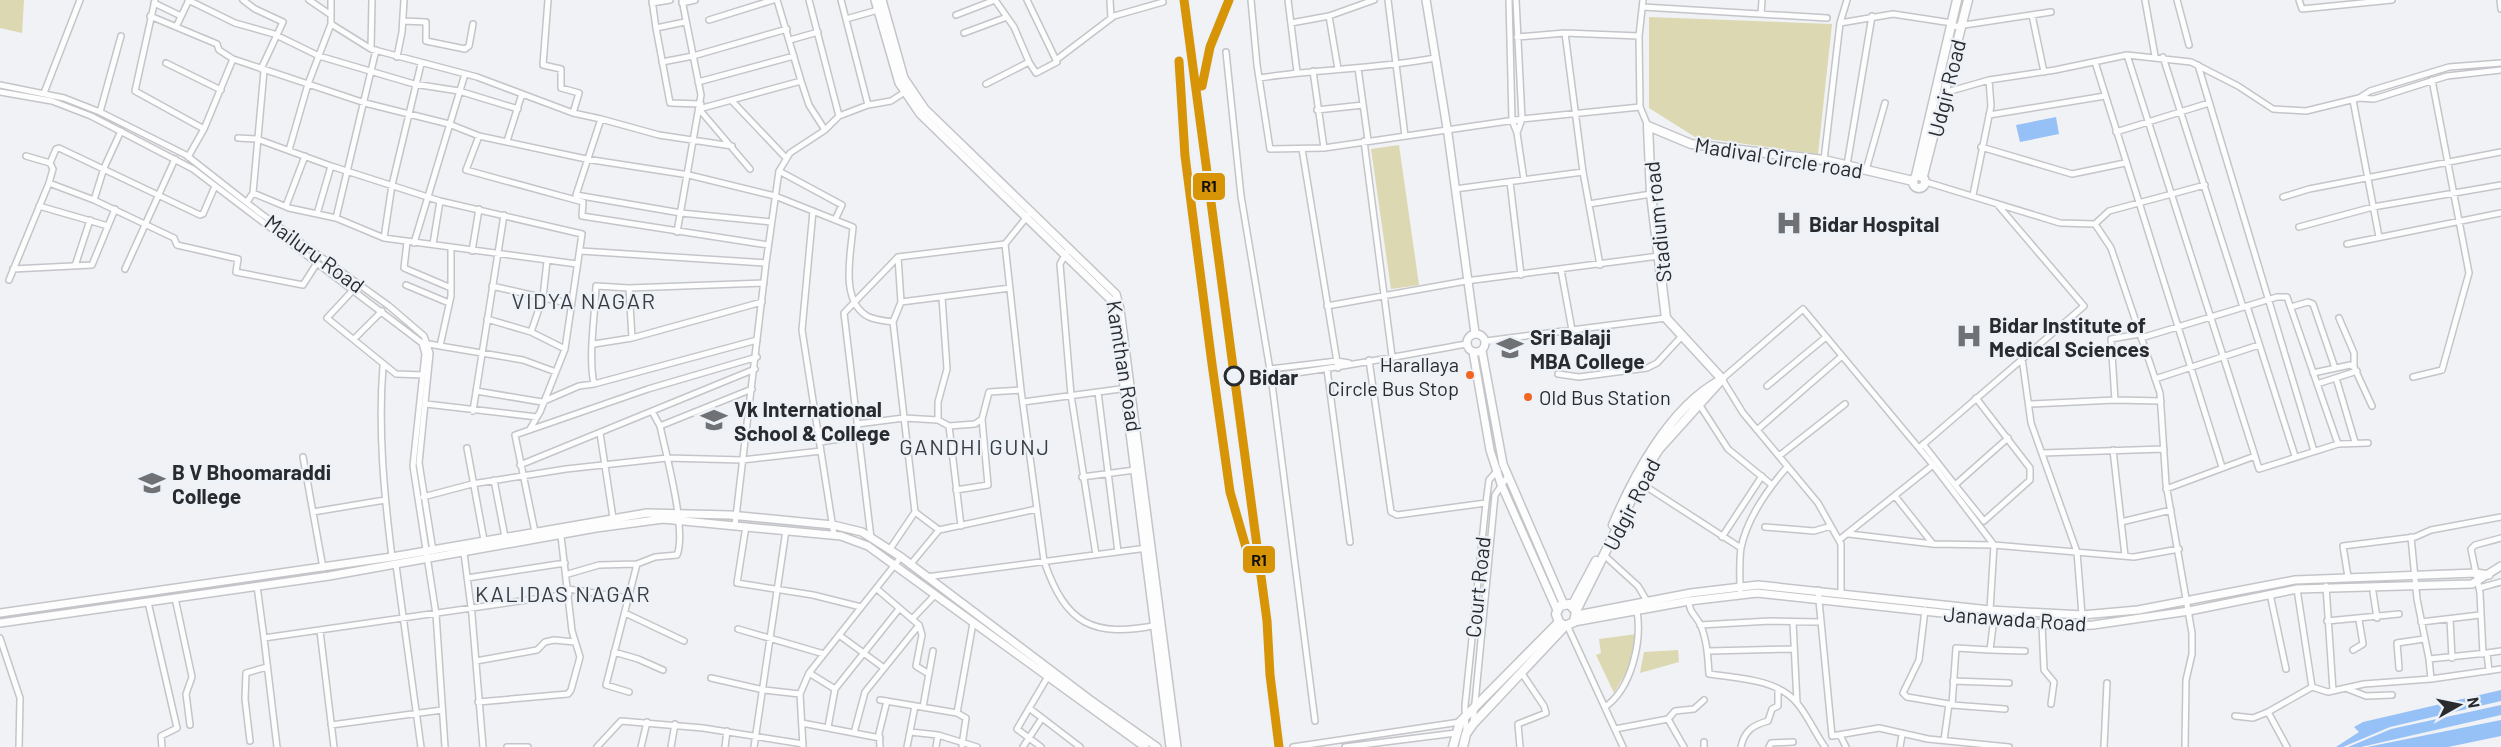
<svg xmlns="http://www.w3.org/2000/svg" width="2501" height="747" font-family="Barlow,sans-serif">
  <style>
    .green { fill: #dcd8b1 }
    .water { fill: #96c1f6 }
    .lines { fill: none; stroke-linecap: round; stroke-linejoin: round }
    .minor-casing { stroke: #c3c5c8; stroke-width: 8 }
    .major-casing { stroke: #c3c5c8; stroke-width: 10 }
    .highway-casing { stroke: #c3c5c8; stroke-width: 11 }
    .minor { stroke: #fdfdfe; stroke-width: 5 }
    .major { stroke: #fdfdfe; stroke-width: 7 }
    .highway { stroke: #fdfdfe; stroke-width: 8 }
    .rail-1-casing { stroke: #edf2f8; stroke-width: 14 }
    .rail-1 { stroke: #d89407; stroke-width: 9 }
    .bus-dot { fill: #f26522; stroke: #edf2f8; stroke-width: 2 }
    .stop-dot { fill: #edf2f8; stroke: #2a2b2e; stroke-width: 3 }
    .labels { text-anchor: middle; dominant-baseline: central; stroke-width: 4.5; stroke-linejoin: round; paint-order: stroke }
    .bus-label { font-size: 20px; fill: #2a2b2e; stroke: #edf2f8; text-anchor: end }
    .street-label { font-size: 21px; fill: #2a2b2e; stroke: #edf2f8 }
    .poi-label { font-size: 21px; font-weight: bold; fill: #2a2b2e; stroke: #edf2f8; text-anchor: start }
    .stop-label { font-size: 21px; font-weight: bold; fill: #2a2b2e; stroke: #edf2f8; text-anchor: start }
    .neighbourhood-label { font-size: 22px; letter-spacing: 1.5px; fill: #393c41; stroke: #edf2f8 }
    .line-badge { stroke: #edf2f8; stroke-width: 2 }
    .pale-badge-label { font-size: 16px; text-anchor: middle; font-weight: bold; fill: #111 }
  </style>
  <rect width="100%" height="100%" fill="#f0f2f5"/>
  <path class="green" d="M0,0h24l-2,33 -22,-5z
    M1649,17l183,7 -14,130 -123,-17 -46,-29z
    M1399,145l20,140 -28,4 -20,-140z
    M1637,634l-10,37 -13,22 -18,-38 5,-2 -2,-14z
    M1678,650l1,12 -39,11 4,-21z"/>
  <path class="water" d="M2056,117l3,17 -39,8 -4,-17z
    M2501,690v11l-111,26 -47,20h-7l23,-15 -5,-5 9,-5z
    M2501,705v10l-140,32h-13l43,-18z
    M2501,720v16l-53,11h-81z"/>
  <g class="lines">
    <g class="minor-casing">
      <path id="minor" d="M155,0l-20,91 69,38
        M188,0l47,23 39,11 45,22 95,28 45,7 59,18
        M243,0l12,9 28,13 -22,47
        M309,0l22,15
        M548,0l-5,65 18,4v19l18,5 -6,20
        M652,0l4,28
        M777,0l24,81 8,24 16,25
        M809,0l30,116
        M841,0l27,105
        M995,0l19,27 15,35
        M1027,0l29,60
        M1110,0l1,18
        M1251,0l6,65 13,84 54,-1 198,-29 118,-12
        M1288,0l9,72
        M1388,0l17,136
        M1509,0l3,120 5,13 7,47
        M1516,0l6,119 -5,14
        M2145,0l10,56
        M2177,0l12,45
        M2299,0l3,9 90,-9
        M2500,0l1,9
        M154,3l27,13
        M652,3l18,-3
        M682,3l13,-3
        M1643,7l184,11
        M1761,14l1,-14
        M956,15l39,-15
        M2032,15l12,57
        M150,16l67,28 2,6 14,9 132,44 84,21 30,12 107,23 103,16 86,21 78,31c-2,27 -14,75 16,90 7,3 16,4 24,5
        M1329,16l9,53
        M846,19l32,-9
        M709,20l64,-20
        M403,21l23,1v19l39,8 4,-3 4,-22
        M685,22l-29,6 14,75 31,1
        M1291,23l38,-7 45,-16
        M1840,23l53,-9 59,9
        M331,24l40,25 106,28 96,36 28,6 -25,76 105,18 90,9
        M176,27l13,-27
        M1951,27l100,-15
        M964,33l43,-16
        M1565,33l18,139 17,93
        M1639,36l4,-36
        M1517,37l48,-4 74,3 1,71 8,19
        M790,40l28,-8
        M371,49l1,-49
        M1226,52l15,144 30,180 44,345
        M2127,55l128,401 -89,33
        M397,57l5,-25 2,-32
        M2163,57l80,250
        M662,62l31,-6 94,-27
        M2095,62l127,405
        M166,63l55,27
        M2198,65l116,386
        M1358,68l10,72
        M1313,71l11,77
        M1259,78c59,-9 118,-9 176,-20
        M698,82l96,-26
        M986,84l43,-22 7,11 21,-11 -1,-2 58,-44 49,-14
        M0,85l64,13 36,14 86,43 74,58 129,93 35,30 6,17 -11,110 14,88
        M0,92l52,9 39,15 102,53 229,174 3,11 -12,112 23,148 9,133
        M1947,92l42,-12 66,-10 72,-15 64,7 47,24 35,23 33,2 53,-13 15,1 73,-23 54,-6
        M44,93l36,-93
        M2359,98l11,-7 79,-24 52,-4
        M2353,100l26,137
        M732,101l54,57
        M699,109l102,-28
        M699,109l51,60
        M1317,110l46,-5
        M100,112l21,-76
        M1989,115l116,-19
        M601,119l58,16 73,11
        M121,131l-17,37 -10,32 80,38 3,7 61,14 -2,13 67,13 14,-22
        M2116,132l93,-29
        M479,136l-13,34 117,32 -1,14 186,29
        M238,138l19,1 74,27 109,35 142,33 -17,115 -25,63 -10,17
        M507,141l15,-47
        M1364,141l28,215
        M1981,147l91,27 53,-11
        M1302,149l36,219
        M289,150l19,-66 23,-60v-24
        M26,156l24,7 6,-14 3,-1 141,67 3,-1 12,-28
        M188,157l16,-28 29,-70
        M1824,160l16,-137 7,-23
        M50,163l3,6 -4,14 45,17
        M1847,165l25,-149
        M1866,170l19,-67
        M779,171l63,34 -7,15
        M1510,182l11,93
        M1926,182l134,41 35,1 16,24 49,145 6,91 26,149v21l-6,26 -1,67
        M1455,189l128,-17
        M253,193l11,-122
        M1973,195l18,-89 -2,-26
        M2283,197l26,-8 192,-37
        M247,202l6,-9 36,15 47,10 48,20 193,26
        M1589,204l62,-10
        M39,206l69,20
        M286,206l19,-50
        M813,211l-11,119 32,205
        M1030,213l-25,31 16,146 23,171c22,64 49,77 114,64
        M317,214l14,-48
        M336,218l40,-168
        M2095,224l14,-13 96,-26
        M2299,227l74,-20 128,-22
        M677,232l24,-137 -19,-95
        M384,238l8,-53 29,-121
        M407,242l-3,26 47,20
        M414,243l51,-169
        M433,244l7,-43
        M2347,244l154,-31
        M472,251l7,-42
        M581,251l185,12
        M1067,252l-7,12 11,131 25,160
        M898,257l3,45
        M75,266l15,-46
        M13,269l79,-4 23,-56
        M125,269l50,-110
        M1561,270l11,60
        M9,280l40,-97
        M406,285l43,18
        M492,286l79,18
        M629,288l3,50
        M354,289l-27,29 69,56 27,1
        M1327,306l139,-25 193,-25
        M2247,306l48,150
        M2291,307l17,-5 5,2 22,64
        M2339,318l15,35v14
        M487,319l44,13 34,17
        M531,332l12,-35 4,-36
        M2141,338l136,-41h10l51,147
        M354,339l28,-28
        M1486,341l180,-23
        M429,344l11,2 11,-50v-47
        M594,344l38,-6 130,-36
        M440,346l83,14 33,12
        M2022,358l9,65 46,129 5,63
        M1369,360l22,152 6,3 89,-12
        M383,366c-5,64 1,127 9,191
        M1270,369l67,-8 12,2
        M1327,369l23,173
        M2313,373l37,-8 4,2 18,39
        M1558,374l21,3 68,-9 10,-5 25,-27
        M1271,376c66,-7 131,-21 196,-32
        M2413,377l29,-7 27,-97 -37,-193
        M2336,378l19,64
        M2155,379l104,-34
        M594,384c-6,-28 1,-68 2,-98l33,2 135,-5
        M2317,384l40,-13
        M1767,386l59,-49
        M476,391l66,11 37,-16 15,-2 163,-44
        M1098,392l20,160
        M1976,398l54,70v12l-46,41 -29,-36 53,-47
        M2115,400l-4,-61 28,-5
        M1023,402l105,-14
        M426,404l111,13
        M1699,404l29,45 44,36
        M2030,404l85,-4 46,1
        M473,411l31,-196
        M938,420v-18l9,-33 -5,-72
        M857,424l47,-6 34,2 11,6 26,-2 7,-5 7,-27 32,-2
        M660,426l92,-37
        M949,426l12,100
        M1757,430l85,-74
        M600,433l13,85
        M820,442l39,-6
        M1923,444l32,41
        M467,448l17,92
        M1919,448l165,-142 -87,-102
        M2113,450l12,106
        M2042,453l122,-4
        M1779,456l66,-52
        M2255,456l4,13 79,-25 30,-1
        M303,457l20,111
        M520,465l235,-96
        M1082,477l53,-7
        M494,480l11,57
        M1639,482l102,66
        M956,490l32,-5 -6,-66
        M1895,496l38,48
        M423,497l49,-13 94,-15 101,-11 75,2 79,-9
        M313,512l72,-12
        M915,512l24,18
        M2121,522l50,-12
        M735,525l31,-262 13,-92 11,-18 35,-23 14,-14 29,-11 23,-4 17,-11
        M746,526l-9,57 76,12 48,12
        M1765,527l49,4 17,-5
        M535,532l-20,-97 133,-46 109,-32
        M1849,534l84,10 61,1 140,12 45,-8
        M1722,537l40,-61
        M2411,537l6,62 12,60 58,-6 2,18
        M871,538l-27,-225 54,-56 107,-13
        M1839,540l94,-75
        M890,549l25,-37 -22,-190 8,-20 109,-14
        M464,553l8,62 11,132
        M1605,556l33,30 9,15
        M396,565l25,182
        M910,565l29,-35 98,-21
        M568,574l31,-9 38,-1 18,-7 22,-2c10,-24 -11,-101 -17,-129l-7,-13
        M926,577l221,-29
        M2348,577l-5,-31 72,-9 16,-7 70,-13
        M467,578l98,-15
        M257,586l7,52 305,-44
        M2326,586l7,105
        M2479,588l22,-6
        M568,589l60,9
        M877,589l42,36 3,10 -6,31 13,8
        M1740,590c0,-13 -1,-29 1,-42 6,-30 27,-59 46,-81
        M1818,590l14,146 47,-8 49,11 81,8
        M2373,592l4,26
        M1841,593v-49l-23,-41 -75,-90 -21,-34 81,-70 130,156 61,80 -4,65
        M2270,594l16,75
        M175,598l17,79 -6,17 4,31
        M1689,601c0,12 7,14 12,25 6,15 7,32 8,48 27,4 69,5 88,29 11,13 18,30 28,44
        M148,602l29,126 -16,8 1,11
        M1925,610l-6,50 -16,33 4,4 42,7
        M625,613l59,28
        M913,618l22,-23
        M2450,619l2,39
        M2327,621l72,-7
        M1793,622l4,81
        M2421,622l59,-7
        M2042,624l2,46 10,12 -3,22
        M1567,625l56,122
        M1700,625l70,-4 50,1
        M738,629l86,25
        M320,631l14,116
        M839,635l45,33
        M0,638l20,60 -1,49
        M264,638l13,109
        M1990,650l35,1
        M2353,650l10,-6 -4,-24
        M1708,651l86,-2
        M614,652l24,7 25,11
        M2487,653l14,-2
        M2483,654l-3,-61 -9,-44 4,-4 26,-7
        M476,661l61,-11 8,-8 9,-2 21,2
        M2399,668l-2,-25 27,-4
        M809,673l26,16
        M711,678l53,12 36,4
        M2431,679l70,-10
        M1953,681l56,2
        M2312,687l16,5 36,-8 67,-5 -2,-20
        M2348,689l18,7 26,-1
        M629,692l-23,-7 31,-121
        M880,700l77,13 16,-90
        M478,702l90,-8 3,-4 9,-33 -8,-26 -11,-95
        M1952,705l53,4
        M923,707l10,-56
        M1605,707c27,-19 37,-66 32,-96
        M1029,708l51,39
        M957,713l9,5 -4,27
        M2235,716l18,2 15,-6
        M1668,719l7,-8 19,-2 10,-9
        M1668,719l16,28
        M802,723l78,15
        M1473,724l22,-229 13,-19
        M331,725l111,-15
        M828,727l7,-38 64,-80
        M1615,729l53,-10
        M910,732l28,3 -2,12
        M854,733l11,-41 54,-67
        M1466,734l-1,-28 21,-203 3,-23 9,-10
        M938,735l39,12
        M1840,735l6,12
        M1944,740l5,-36 3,1 4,-57 34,2 4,-32
        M250,741l-5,-42 1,-26 21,-6
        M507,747h21
        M597,747l24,-26 82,7 100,16
        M641,747l6,-25
        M671,747l4,-23
        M725,747l2,-16
        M754,747l32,-217
        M803,747l-3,-53 9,-21 92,-116
        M880,747l-1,-14 8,-32
        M907,747l8,-41
        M1023,747l19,-29
        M1041,747l-24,-18 30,-51
        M1293,747l167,-25
        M1345,747l111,-14
        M1520,747l-2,-23 28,-11 -2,-7 -23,-34
        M1704,747v-5
        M1741,747c3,-16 12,-22 27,-26l4,-12 6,-3v-16
        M1769,747l2,-4 22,-1
        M1900,747l2,-12
        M2104,747l3,-64
        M2287,747l-19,-35 44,-25 -15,-98"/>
    </g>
    <g class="major-casing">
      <path id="major" d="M875,0l24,83 21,31 190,185 5,16 55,432
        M882,0l22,78 21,31 191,185 4,15 57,438
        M1426,0l22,134 27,199
        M1467 343a9 9 0 1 1 18 0a9 9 0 1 1-18 0Z
        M1482,351l21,113 61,141
        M1473,352l17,98 11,34 56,126
        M0,613l392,-56 255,-44 83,2 103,10 29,7 39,25 188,142 68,48
        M1577,615l114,-22 67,-8 232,25 92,5 56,-5 157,-30 181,-7 13,2
        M1574,622l115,-21 68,-8 304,33 32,-1 96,-14 108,-22 175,-5 29,-18
        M0,623l329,-47 267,-48 67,-9 178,17 27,10 277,201"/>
    </g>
    <g class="highway-casing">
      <path id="highway" d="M1913 182a6 6 0 1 1 12 0a6 6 0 1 1-12 0Z
        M1916,176l41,-176
        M1923,176l45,-176
        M1722,379l-56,-61 -15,-124 -3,-68 43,18 133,16 89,21
        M1613,525c21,-50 57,-117 106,-144
        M1572,606l24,-45
        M1576,611l72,-145 11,-17 63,-70
        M1453,747l7,-25 99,-100
        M1463,747l3,-13 7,-10 92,-98 9,-4 2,-11 -7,-7 -9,2 -4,8 3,8 6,4"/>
    </g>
    <use href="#minor" class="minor"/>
    <use href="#major" class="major"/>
    <use href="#highway" class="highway"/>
    <g class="rail-1-casing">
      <path id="rail-1" d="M1184,0l83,621 3,54 9,72
        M1179,61l6,95 27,208 18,128 17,59
        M1202,86l8,-39 19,-47"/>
    </g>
    <use href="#rail-1" class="rail-1"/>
  </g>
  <defs>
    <g id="hospital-bare" transform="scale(2.07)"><path d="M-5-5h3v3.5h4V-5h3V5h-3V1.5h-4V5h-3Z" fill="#6f7174" stroke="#edf2f8" stroke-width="2.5" paint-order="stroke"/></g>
    <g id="university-bare" transform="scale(2.07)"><path d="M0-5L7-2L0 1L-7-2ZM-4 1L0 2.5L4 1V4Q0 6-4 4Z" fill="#6f7174" stroke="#edf2f8" stroke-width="2.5" paint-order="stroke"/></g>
  </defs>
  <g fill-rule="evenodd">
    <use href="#hospital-bare" x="1789" y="223"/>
    <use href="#hospital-bare" x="1969" y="336"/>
    <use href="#university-bare" x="1510" y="348"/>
    <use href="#university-bare" x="714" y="420"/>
    <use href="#university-bare" x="152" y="483"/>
  </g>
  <g class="bus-dot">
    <circle cx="1470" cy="375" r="5"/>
    <circle cx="1528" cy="397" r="5"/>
  </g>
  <circle class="stop-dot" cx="1234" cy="376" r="9"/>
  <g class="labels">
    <g class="bus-label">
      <text x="1459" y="364">Harallaya<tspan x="1459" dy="24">Circle Bus Stop</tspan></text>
      <text x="1539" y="397" text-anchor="start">Old Bus Station</text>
    </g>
    <g class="street-label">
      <text transform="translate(1946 88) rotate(-76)">Udgir Road</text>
      <text transform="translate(1779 157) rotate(9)">Madival Circle road</text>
      <text transform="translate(1657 222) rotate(-96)">Stadium road</text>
      <text transform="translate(315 253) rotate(36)">Mailuru Road</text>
      <text transform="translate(1125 366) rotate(81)">Kamthan Road</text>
      <text transform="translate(1631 504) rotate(-63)">Udgir Road</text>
      <text transform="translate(1477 587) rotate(-84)">Court Road</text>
      <text transform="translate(2015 618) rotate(4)">Janawada Road</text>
    </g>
    <g class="poi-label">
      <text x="1809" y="223">Bidar Hospital</text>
      <text x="1989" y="324">Bidar Institute of<tspan x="1989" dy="24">Medical Sciences</tspan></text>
      <text x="1530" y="336">Sri Balaji<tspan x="1530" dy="24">MBA College</tspan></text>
      <text x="734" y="408">Vk International<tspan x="734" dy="24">School &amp; College</tspan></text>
      <text x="172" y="471">B V Bhoomaraddi<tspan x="172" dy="24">College</tspan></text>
    </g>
    <g class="stop-label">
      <text x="1249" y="376">Bidar</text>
    </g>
    <g class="neighbourhood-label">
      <text x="584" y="300">VIDYA NAGAR</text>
      <text x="975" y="446">GANDHI GUNJ</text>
      <text x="563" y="593">KALIDAS NAGAR</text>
    </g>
  </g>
  <g class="line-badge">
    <rect x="1192" y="172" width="34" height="29" rx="6" fill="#d89407"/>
    <rect x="1242" y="545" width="34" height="29" rx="6" fill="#d89407"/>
  </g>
  <g class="pale-badge-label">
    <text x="1209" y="192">R1</text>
    <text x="1259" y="566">R1</text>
  </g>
  <g transform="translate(2459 705) rotate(81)" stroke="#edf2f8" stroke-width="4.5" paint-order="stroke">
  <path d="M0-4.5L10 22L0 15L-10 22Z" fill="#2a2b2e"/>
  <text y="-9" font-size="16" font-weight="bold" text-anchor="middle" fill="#2a2b2e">N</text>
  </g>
</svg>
